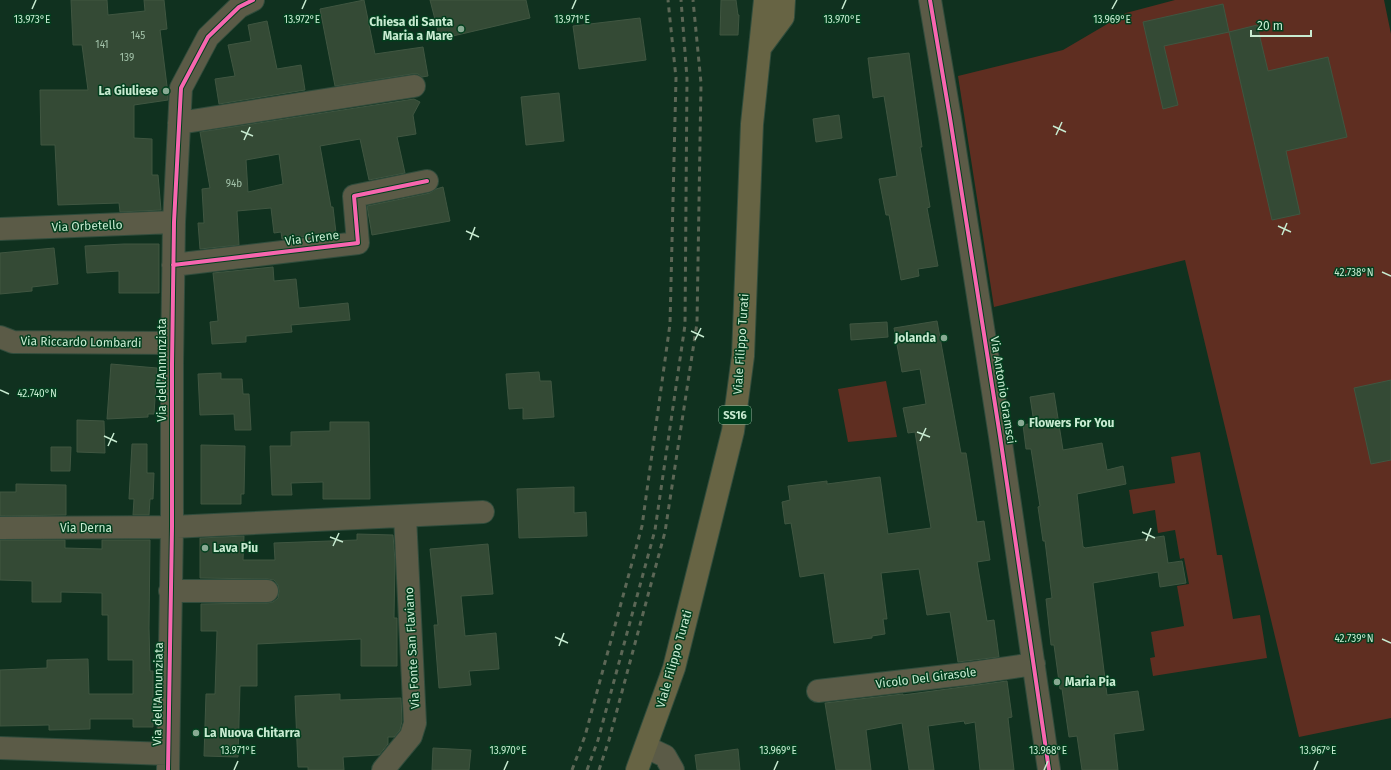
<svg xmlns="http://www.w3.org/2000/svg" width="1391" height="770" font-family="'Fira Sans',sans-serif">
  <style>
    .green { fill: #5f2e21 }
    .building { fill: #344a35; stroke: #405641; fill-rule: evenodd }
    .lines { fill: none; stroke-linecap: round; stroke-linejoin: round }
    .minor-casing { stroke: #304c3c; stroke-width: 24 }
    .major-casing { stroke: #304c3c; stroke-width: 24 }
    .minor { stroke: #5b5b47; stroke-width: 22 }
    .major { stroke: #676444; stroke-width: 22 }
    .rail { stroke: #5c6756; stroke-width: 3; stroke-dasharray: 5 5; stroke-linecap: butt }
    .cycleway-casing { stroke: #023f1e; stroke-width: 6 }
    .cycleway { stroke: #f766af; stroke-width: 4 }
    .ticks { fill: none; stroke: #c8ebd1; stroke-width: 1.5 }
    .poi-dot { fill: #88aa93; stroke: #023f1e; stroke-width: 1.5 }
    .labels { text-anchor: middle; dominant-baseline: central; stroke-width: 3; stroke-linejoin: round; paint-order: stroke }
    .number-label { font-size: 10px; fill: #a3c3aa }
    .shield { fill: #023f1e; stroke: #8db79b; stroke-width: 1 }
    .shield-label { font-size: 11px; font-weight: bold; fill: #c8ebd1 }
    .poi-label { font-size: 12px; font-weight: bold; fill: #c8ebd1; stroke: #023f1e; text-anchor: start }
    .street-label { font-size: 12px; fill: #c8ebd1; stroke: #023f1e }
    .ticks-label { font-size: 10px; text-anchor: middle; fill: #c8ebd1; stroke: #023f1e; stroke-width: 3; stroke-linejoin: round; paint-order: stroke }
  </style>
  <rect width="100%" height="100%" fill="#10311f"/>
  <path class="green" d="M1175,0h209l7,34v684l-92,19 -114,-477 -191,47 -36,-231 105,-26 63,-37z
    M886,381l11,56 -49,5 -10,-53z
    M1200,452l17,103h5l11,64 27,-4 7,43 -114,18 -3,-18 5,-1 -4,-25 33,-6 -7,-40 12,-2 -5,-26 -4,1 -5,-29 -17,3 -3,-23 -22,4 -4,-24 46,-7 -4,-26z"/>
  <path class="building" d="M71,0h36l1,15 37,-4 -1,-11h20l3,29 -7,1 8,64v6l-34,5v33l18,1v36h6l3,35 -41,2 -1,-9 -61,2 -3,-60h-14l-1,-55h48l-6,-45h-9z
    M364,0l11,54 48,-7 5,29 -6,1 -4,-3h-6l-77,12 -15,-77z
    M430,0h96l4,18 -90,21z
    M721,0h15l2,15h1l-1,20h-18z
    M1223,4l6,28 -65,14 14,59 -15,4 -20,-87z
    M640,18l6,42 -67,9 -6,-43z
    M267,21l10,48 24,-4 4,25 -86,14 -4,-25 20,-3 -7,-31 23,-4 -3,-16z
    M1257,25l11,46 60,-14 19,80 -61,14 14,63 -28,6 -43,-188z
    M909,53l13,94h-2l10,60 -3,1 11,58 -20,3 1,7 -18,4 -12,-65h-3l-7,-36 18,-3 -13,-80 -11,2 -5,-40z
    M559,93l5,48 -38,4 -5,-48z
    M414,99l6,3 -7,13 3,19 -19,3 8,36 -36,7 -9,-41 -40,7 11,61h2l3,26 -54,6 -1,-7 -7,1 -3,-25 -34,3 2,34 -39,4 -2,-26h6l-2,-34 8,-1 -10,-56zM279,154l4,30 -35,8 -2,-32z
    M839,115l3,23 -26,4 -3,-23z
    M443,187l7,34 -78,14 -5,-29 63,-13 6,-4z
    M124,244h35v49h-40v-22l-32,2 -2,-27z
    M54,248l4,36 -26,3v4l-32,3v-41z
    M273,267l1,14 22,-2 3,29 49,-5 2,17 -59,5 1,7 -46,4v6l-34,2 -2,-22 8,-1 -5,-48z
    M937,321l24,132h5l11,69 7,-1 6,39 -13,2 10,59 7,-1 5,37 -41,5 -8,-50 -23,3 -8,-46 -38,4 6,46h-4l2,15 -13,2v2l-38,5 -10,-70 -24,4 -9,-54 -6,1 -3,-22 8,-2 -2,-14 39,-5v3l53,-7 8,57 43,-6 -16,-96 -7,1 -5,-25 23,-4 -6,-35 -18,3 -8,-44z
    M887,322l1,15 -37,3 -1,-16z
    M111,364l46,4 -3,46h-6v3l-41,2z
    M539,372l1,9h11l3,36 -31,2v-11l-14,1 -3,-35z
    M221,373v6h21l1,15h6l2,36h-16l-1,-16 -34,1 -2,-41z
    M1391,380v80l-20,4 -17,-76z
    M1054,393l9,57 39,-7 5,27 16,-4 3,18 -49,10 6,53h1l1,1 79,-12 4,27 14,-2 4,22 -26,4 -2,-15 -65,11 14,112 31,-4 6,39 -30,4 4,36h-36l-5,-34 -8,1 -7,-48h-2l-6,-44h-3l-5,-46 6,-1 -7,-57h-2l-5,-34 2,-1 -9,-57h-5l-3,-24 11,-2 -4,-26z
    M77,420l27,1 1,32 -28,-1z
    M330,422h39l1,77h-47v-17l-32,1 1,12h-20l-2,-49h21v-14l39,-1z
    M132,444h15v29h7l-1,26h-3l-1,16h-16l1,-16h-5z
    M201,445l44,1 -1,48h-3v10h-40z
    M51,447h20l-1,24h-19z
    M16,484l50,1v30l-66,1v-24h16z
    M574,487v26l12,-1 1,24 -68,2 -2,-49z
    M357,534l36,1 2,26 -1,57h3v48h-36v-27l-104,5v42h-17l-2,71 -34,-1 2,-62h9l2,-63h-16v-27l66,-1 6,-1 5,-4 1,-7 -1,-6 -4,-5 -7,-1 -67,-1v-40l44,-2 -1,24h32l-1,-17 83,-3z
    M0,540h65v8l37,1v-9h48l-1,88 1,43h3v56h-20v-8h-43v10l-41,1v-5l-49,1v-56l47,-2v-8l41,-1 1,35h44v-34h-25v-45h-6v-22l-41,-1v10h-29v-21l-32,-1z
    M488,544l5,50 -32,2 4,40 31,-3 3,36 -30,2 2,14 -32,3 -5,-63h4l-8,-76z
    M1007,681l5,36 -4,1 6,52h-34l-5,-48 -10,2 -1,-3 -36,5 6,44h-25l-7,-47 -36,7 5,40h-35l-11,-67 78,-9v1z
    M340,694v6l61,-2 1,23 -2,9 -6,7h-6v7l-9,11 -36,2 1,13h-36v-3h-10l-3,-71z
    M433,748l38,2 -2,20h-37z
    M738,749l2,21h-43l-2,-15z"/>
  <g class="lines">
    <g class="minor-casing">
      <path id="minor" d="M930,0l20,118 50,318 49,334
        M179,123l235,-37
        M0,229l174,-7
        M173,265l185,-22 -4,-47 73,-15
        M0,337l13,5 159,1
        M0,528l172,-1 311,-15
        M170,591h97
        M818,691l155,-18 61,-9
        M646,747l19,9 8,14
        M0,748l168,6
        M168,770l4,-243v-163l2,-142 7,-134 27,-51 31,-30 14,-7
        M383,770l28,-34 4,-13 -10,-207"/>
    </g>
    <g class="major-casing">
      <path id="major" d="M760,48l23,-31 1,-17
        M637,770l37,-102 59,-237 10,-75 9,-232 13,-124"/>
    </g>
    <use href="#minor" class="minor"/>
    <use href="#major" class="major"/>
    <path class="rail" d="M572,770l13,-34 57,-210 28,-202 6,-246 -8,-78
      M587,770l11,-30 57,-210 30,-205 2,-247 -6,-78
      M599,770l10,-30 56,-208 32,-209 4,-240 -8,-83"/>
    <g class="cycleway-casing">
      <path id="cycleway" d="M930,0l20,118 50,318 49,334
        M173,265l185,-22 -4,-47 73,-15
        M168,770l4,-243v-163l2,-142 7,-134 27,-51 31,-30 14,-7"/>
    </g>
    <use href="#cycleway" class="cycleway"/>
  </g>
  <path class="ticks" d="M32,9l4,-9M302,9l4,-9M572,9l4,-9M842,9l4,-9M1112,9l5,-9M1053,126l13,6M241,131l12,5M1056,135l6,-13M244,140l6,-13M1278,226l13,6M466,231l13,6M1282,235l5,-12M470,240l5,-13M1382,272l9,4M691,331l13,6M695,340l6,-12M0,390l9,4M917,432l13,5M104,436l13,6M920,441l6,-13M108,446l6,-13M1142,532l13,6M330,537l13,5M1146,541l5,-13M333,546l6,-13M555,637l13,6M1382,639l9,4M559,646l5,-13M234,770l4,-9M504,770l4,-9M774,770l4,-9M1044,770l4,-9M1314,770l4,-9"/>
  <g class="poi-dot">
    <circle cx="461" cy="29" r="4"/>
    <circle cx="166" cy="91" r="4"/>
    <circle cx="944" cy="338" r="4"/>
    <circle cx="1021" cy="423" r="4"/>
    <circle cx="205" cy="548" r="4"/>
    <circle cx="1057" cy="682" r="4"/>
    <circle cx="196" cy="733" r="4"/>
  </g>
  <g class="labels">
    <g class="number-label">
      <text x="138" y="36">145</text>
      <text x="102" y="45">141</text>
      <text x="127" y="58">139</text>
      <text x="234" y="184">94b</text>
    </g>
    <rect class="shield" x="719" y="406" width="32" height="18" rx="3"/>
    <g class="shield-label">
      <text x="735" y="415">SS16</text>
    </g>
    <g class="poi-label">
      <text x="453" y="22" text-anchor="end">Chiesa di Santa<tspan x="453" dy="14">Maria a Mare</tspan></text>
      <text x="158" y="91" text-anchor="end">La Giuliese</text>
      <text x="936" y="338" text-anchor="end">Jolanda</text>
      <text x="1029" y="423">Flowers For You</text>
      <text x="213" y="548">Lava Piu</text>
      <text x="1065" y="682">Maria Pia</text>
      <text x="204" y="733">La Nuova Chitarra</text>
    </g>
    <g class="street-label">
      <text transform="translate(87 226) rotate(-2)">Via Orbetello</text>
      <text transform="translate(312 238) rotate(-7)">Via Cirene</text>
      <text transform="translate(81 342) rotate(1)">Via Riccardo Lombardi</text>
      <text transform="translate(741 344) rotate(-86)">Viale Filippo Turati</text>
      <text transform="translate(162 370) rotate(-90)">Via dell'Annunziata</text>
      <text transform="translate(1003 390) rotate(81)">Via Antonio Gramsci</text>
      <text x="86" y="528">Via Derna</text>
      <text transform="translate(412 648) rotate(-93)">Via Fonte San Flaviano</text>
      <text transform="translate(674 659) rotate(-74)">Viale Filippo Turati</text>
      <text transform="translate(926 678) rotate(-7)">Vicolo Del Girasole</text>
      <text transform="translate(158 694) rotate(-89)">Via dell'Annunziata</text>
    </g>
  </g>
  <g class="ticks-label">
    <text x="32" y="23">13.973°E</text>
    <text x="302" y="23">13.972°E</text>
    <text x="572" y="23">13.971°E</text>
    <text x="842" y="23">13.970°E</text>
    <text x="1112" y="23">13.969°E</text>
    <text x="1354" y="276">42.738°N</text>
    <text x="37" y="397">42.740°N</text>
    <text x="1354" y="642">42.739°N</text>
    <text x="238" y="754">13.971°E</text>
    <text x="508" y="754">13.970°E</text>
    <text x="778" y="754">13.969°E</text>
    <text x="1048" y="754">13.968°E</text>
    <text x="1318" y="754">13.967°E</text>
  </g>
  <path d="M1251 30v6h60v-6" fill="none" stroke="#c8ebd1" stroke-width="2"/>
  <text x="1257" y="30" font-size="12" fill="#c8ebd1" stroke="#023f1e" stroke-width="3" paint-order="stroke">20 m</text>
</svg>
